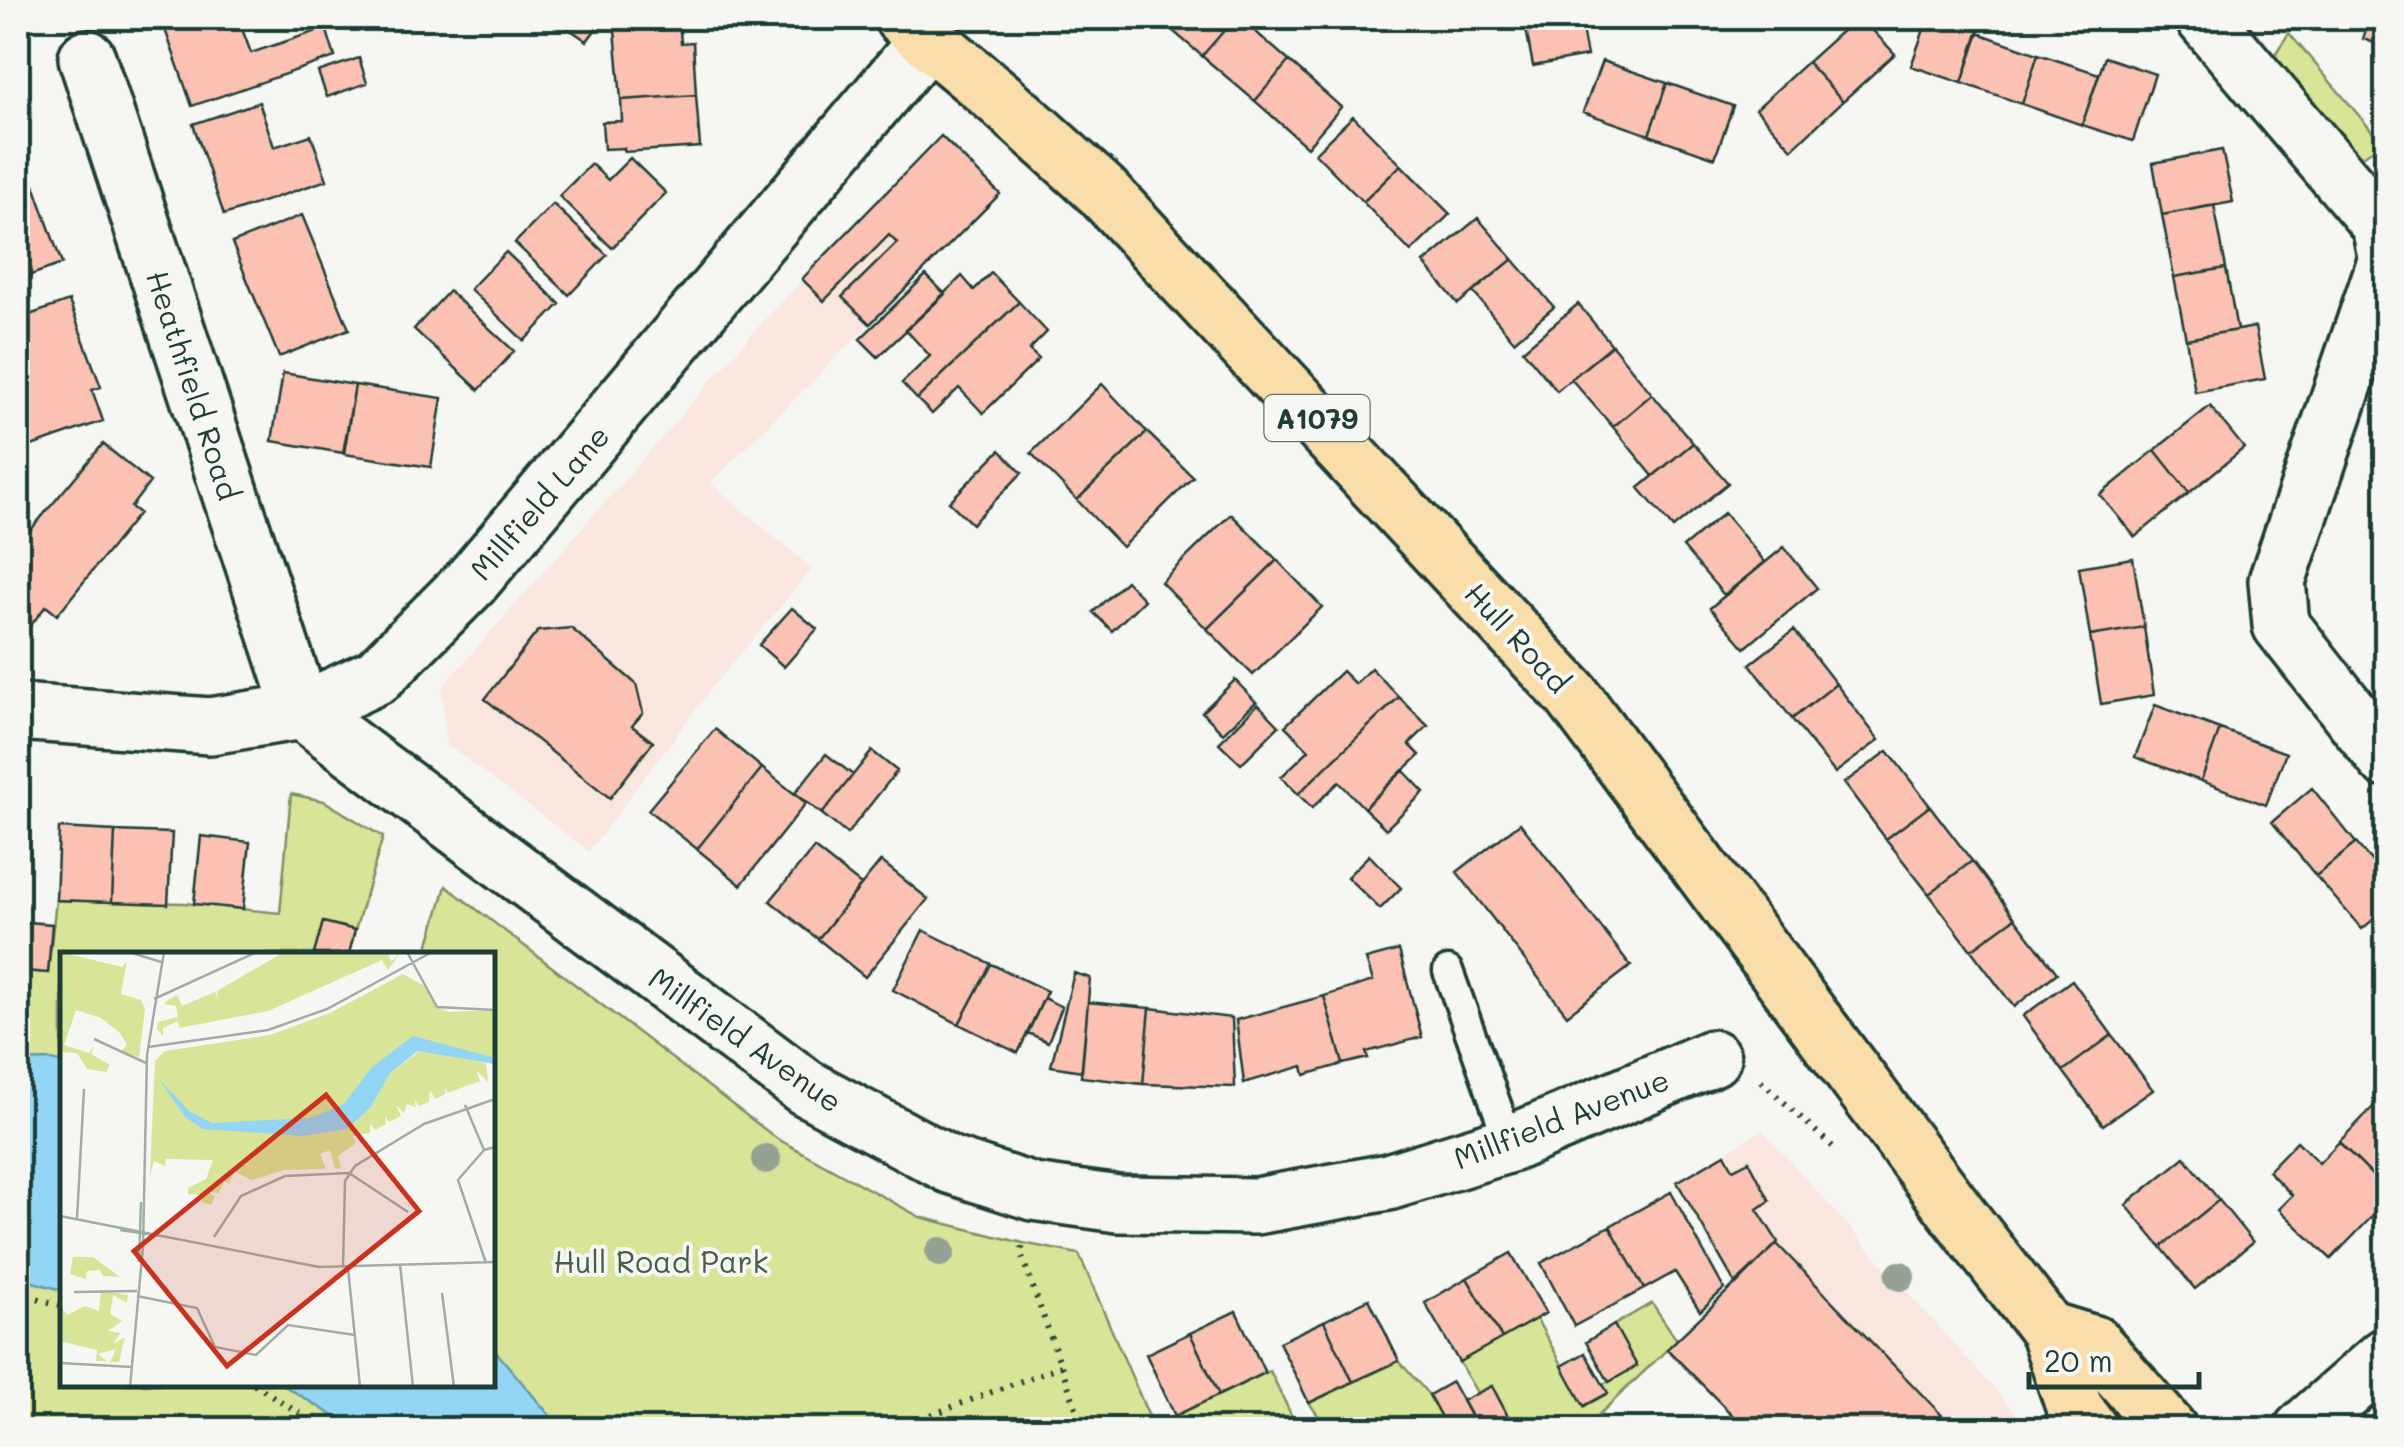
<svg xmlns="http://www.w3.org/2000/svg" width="2404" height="1447" font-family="Mali,sans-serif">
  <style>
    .built { fill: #f8e6df }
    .green { fill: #d8e497; stroke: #7c9066; stroke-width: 2.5 }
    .water { fill: #93d5f5; stroke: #6598a8; stroke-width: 2.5 }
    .building { fill: #fbc2b3; stroke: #1f3d34; stroke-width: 2.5 }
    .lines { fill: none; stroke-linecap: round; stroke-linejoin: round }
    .lane-casing { stroke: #1f3d34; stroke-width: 35 }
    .street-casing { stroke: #1f3d34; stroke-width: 62 }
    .secondary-casing { stroke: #1f3d34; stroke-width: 62 }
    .primary-casing { stroke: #1f3d34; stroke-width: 62 }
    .path { stroke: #1f3d34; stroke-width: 6; stroke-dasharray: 2.5 8; stroke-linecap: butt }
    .lane { stroke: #f6f6f2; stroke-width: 28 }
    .street { stroke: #f6f6f2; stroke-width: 55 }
    .secondary { stroke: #f6f6f2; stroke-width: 55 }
    .primary { stroke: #f9deab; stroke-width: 55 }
    .tree { fill: #94a294 }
    .labels { text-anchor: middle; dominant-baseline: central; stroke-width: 8; stroke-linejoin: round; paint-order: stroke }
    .shield { fill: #f6f6f2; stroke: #60746d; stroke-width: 2.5 }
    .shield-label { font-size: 28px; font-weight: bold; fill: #1f3d34 }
    .street-label { font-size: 30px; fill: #1f3d34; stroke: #f6f6f2 }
    .park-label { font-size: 30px; fill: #445e48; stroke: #f6f6f2 }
    .inset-road { fill: none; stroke: #a0aca6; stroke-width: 2.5 }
    .view { fill: #c8321e; fill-opacity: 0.15; stroke: #c8321e; stroke-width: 5 }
    .inset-edge { fill: none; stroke: #1f3d34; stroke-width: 5 }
  </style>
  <rect width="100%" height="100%" fill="#f6f6f2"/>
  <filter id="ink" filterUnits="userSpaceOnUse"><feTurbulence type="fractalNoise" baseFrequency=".01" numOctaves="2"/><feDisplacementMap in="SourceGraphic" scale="20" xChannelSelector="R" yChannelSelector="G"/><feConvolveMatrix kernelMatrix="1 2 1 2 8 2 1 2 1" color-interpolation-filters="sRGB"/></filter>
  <g filter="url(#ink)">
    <path class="built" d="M941,136l59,58 -290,289 102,86 -99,117 -124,165 -143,-107 -4,-56 320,-365z
      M1762,1130l268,299h-283l-12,-145 -58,-102z"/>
    <path class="green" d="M2289,33l94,111 -27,15 -85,-99z
      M291,794l33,7 59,36 -28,93 -32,-8 -9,32h-252v108l-44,-1v-91l30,3 8,-73 128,3 96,10z
      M446,886l330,252 144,79 103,26 56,11 74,172 117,-55 28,58h-1280v-203l44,5v153h430v-430h-66z
      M1652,1303l25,37 -93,89h-69l-23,-43 -15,7 -18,-31 77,-44 49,88 18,-22 34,-18 -23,-41z
      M1399,1361l30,34 19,34h-120l-19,-26z"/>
    <path class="water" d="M50,1060l12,2v228l-44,-12v-217z
      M493,1348l68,81h-206l-72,-44 209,-1z"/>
    <path class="building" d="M161,18h77l13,35 75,-25 9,29 -143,49z
      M553,18h51l-17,23z
      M614,18h65l2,25 12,-1 3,53 -75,5z
      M1158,18h77l-33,38z
      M1235,18h5l49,43 -34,40 -53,-45z
      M1524,18h56l7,38 -54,10z
      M1856,18h5l34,36 -52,47 -36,-39z
      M1928,18h56l-22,65 -51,-17z
      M2370,18h16v29l-23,-8z
      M1978,33l60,21 -16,50 -60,-21z
      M2038,54l61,20 -17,51 -60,-21z
      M2105,57l50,17 -22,67 -51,-16z
      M359,58l8,25 -40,14 -9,-25z
      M1289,61l52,46 -34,40 -52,-46z
      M1602,61l65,22 -18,52 -66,-23z
      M1807,62l36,39 -51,48 -36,-40z
      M1667,83l66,23 -18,52 -66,-23z
      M696,95l4,52 -76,5v-4l-20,1 -2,-27 20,-1 -1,-21z
      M259,102l15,45 37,-12 16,45 -103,35 -31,-91z
      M1353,116l48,49 -38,37 -48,-49z
      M941,136l59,58 -130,130 -28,-27 55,-54 -8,-8 -65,66 -22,-22z
      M2222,150l11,52 -71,13 -9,-52z
      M630,158l36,35 -54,55 -53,-52 32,-32 17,16z
      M1401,165l49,49 -39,38 -48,-50z
      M31,177l31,87 -37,13 3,9 -10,3v-107z
      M553,204l54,51 -38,40 -54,-52z
      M2214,205l12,63 -52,9 -12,-62z
      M302,215l47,114 -70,28 -47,-114z
      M1478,218l35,41 -55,45 -34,-41z
      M506,252l54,52 -36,37 -54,-52z
      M1513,259l41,48 -40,34 -41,-49z
      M2226,268l11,62 -51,9 -12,-62z
      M991,273l28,29 -102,97 -15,-16 28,-27 -24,-26 56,-54 12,14z
      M926,275l19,19 -67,63 -18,-18z
      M449,291l65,60 -35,39 -65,-61z
      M69,301l32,86 -9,3 11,31 -83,29 -2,-131z
      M1019,302l28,30 -18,18 10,9 -56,54 -24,-25 -27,26 -15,-15z
      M1578,304l34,41 -55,46 -34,-41z
      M2255,327l10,52 -70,13 -9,-53z
      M1612,345l40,49 -39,33 -42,-48z
      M283,373l72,12 -12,68 -71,-12z
      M1102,384l45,48 -70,68 -46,-47z
      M355,385l87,13 -11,69 -87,-13z
      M1652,394l41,49 -40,33 -40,-49z
      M2210,406l34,42 -55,45 -34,-43z
      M1147,432l46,45 -71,70 -45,-47z
      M1693,443l35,40 -55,45 -34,-40z
      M103,444l47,38 -19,25 8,6 -82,102 -11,-9 -28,35v-96z
      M1000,450l22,23 -50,51 -23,-22z
      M2155,450l34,43 -54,44 -35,-42z
      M1724,513l41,49 -41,33 -41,-48z
      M1231,514l46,46 -70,69 -46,-47z
      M1784,547l33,41 -72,60 -35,-40z
      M2133,558l11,69 -54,9 -11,-69z
      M1277,560l45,47 -69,68 -46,-46z
      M1126,581l18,19 -32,31 -19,-19z
      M792,608l25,21 -33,38 -25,-22z
      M2144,627l10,68 -53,9 -11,-68z
      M571,628l65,56 7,29 -11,13 21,16 -43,56 -125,-99 53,-68z
      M1794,630l42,54 -44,35 -42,-55z
      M1371,668l28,29 -101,97 -17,-17 28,-27 -24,-24 57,-55 13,13z
      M1235,680l21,22 -33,31 -21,-21z
      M1836,684l43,56 -44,33 -43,-54z
      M1399,697l29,29 -19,18 11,11 -56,53 -25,-26 -27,26 -14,-14z
      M1258,704l21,22 -38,38 -22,-21z
      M2155,705l65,24 -19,52 -66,-24z
      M715,729l47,39 -65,81 -49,-39z
      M2220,729l66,24 -20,52 -65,-24z
      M872,751l25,20 -50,63 -25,-20z
      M1888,751l42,55 -44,33 -42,-56z
      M826,754l27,21 -31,39 -27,-21z
      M762,768l44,35 -65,82 -44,-36z
      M1403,770l21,22 -38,37 -22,-21z
      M2312,788l44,55 -40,33 -44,-54z
      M1930,806l42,55 -43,33 -43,-55z
      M1520,823l111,143 -64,49 -110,-143z
      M59,828l56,3 -3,71 -56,-2z
      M115,831l57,2 -4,71 -56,-2z
      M201,836l49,6 -7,67 -49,-5z
      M2356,843l30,35v31l-24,20 -46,-53z
      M814,848l47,37 -43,54 -48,-38z
      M1369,855l32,33 -21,21 -33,-32z
      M881,861l47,38 -63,78 -47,-38z
      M1972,861l43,57 -44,32 -42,-56z
      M2015,918l42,55 -43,34 -43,-57z
      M18,921l9,1 -4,49 -5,-1z
      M27,922l25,2 -4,49 -25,-2z
      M323,922l32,8 -6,24h-35z
      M923,930l68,34 -32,60 -66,-34z
      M1399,950l23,87 -56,15 2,6 -25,6 -19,-68 49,-15 -7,-22z
      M991,964l56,27 -29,62 -59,-29z
      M1074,973l16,5 -8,93 -31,-5z
      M2072,980l40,55 -49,36 -40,-55z
      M1324,996l19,68 -38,11 -2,-9 -59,17 -8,-63z
      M1044,998l18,9 -14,35 -20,-9z
      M1088,1002l62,6 -7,76 -62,-7z
      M1150,1008l82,10 3,69 -92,-3z
      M2112,1035l41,55 -50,35 -40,-54z
      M2377,1103l9,9v77l-47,-47z
      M2297,1141l22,22 20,-21 47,47v13l-55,57 -52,-50 13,-14 -24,-24z
      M1725,1154l8,15 16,-8 21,40 -13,8 21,33 -42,43 -59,-103z
      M2185,1157l34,43 -58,47 -35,-42z
      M1671,1192l53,97 -24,22 -25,-39 -31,17 -34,-63z
      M2219,1200l34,42 -58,47 -34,-42z
      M1610,1226l34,63 -70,37 -33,-63z
      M1777,1244l179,186h-209l-80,-81z
      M1511,1253l35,60 -44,25 -35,-60z
      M1467,1278l35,60 -43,24 -34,-59z
      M1369,1299l30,62 -46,21 -29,-61z
      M1236,1311l29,62 -46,22 -29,-62z
      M1324,1321l29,61 -44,21 -30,-61z
      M1614,1325l23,41 -28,16 -23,-40z
      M1190,1333l29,62 -44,21 -29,-62z
      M1585,1353l23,40 -24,13 -22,-40z
      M1452,1382l22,40 -14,8h-12l-19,-35z
      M1492,1386l23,44h-37l-16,-29z"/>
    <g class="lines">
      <g class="lane-casing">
        <path id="lane" d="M1448,971l62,173"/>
      </g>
      <g class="street-casing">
        <path id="street" d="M2204,18l176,207 6,31
          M87,58l215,653 503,376 145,78 83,27 85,12 138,2 132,-24 122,-38 202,-86
          M2386,261l-109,320 4,44 105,134
          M18,712l192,14 92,-15 75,-35 94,-94 458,-544"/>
      </g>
      <g class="secondary-casing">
        <path id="secondary" d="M2302,1430l84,-74"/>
      </g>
      <g class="primary-casing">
        <path id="primary" d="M903,18l97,81 101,91 470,504 387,520 90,116 27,79 15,21
          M2048,1330l46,14 75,86"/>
      </g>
      <path class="path" d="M1761,1081l72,66
        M1022,1247l-1,7 63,176
        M18,1292l44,14
        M254,1384l71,46
        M904,1430l11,-9 146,-55"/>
      <use href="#lane" class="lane"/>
      <use href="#street" class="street"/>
      <use href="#secondary" class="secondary"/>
      <use href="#primary" class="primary"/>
    </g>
    <g class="tree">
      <circle cx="766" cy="1159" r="15"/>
      <circle cx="940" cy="1252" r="15"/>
      <circle cx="1900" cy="1276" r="15"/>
    </g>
  </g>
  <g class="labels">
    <rect class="shield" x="1264.5" y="395" width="105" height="46" rx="8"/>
    <g class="shield-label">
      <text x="1317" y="418">A1079</text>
    </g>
    <g class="street-label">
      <text transform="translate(194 385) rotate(72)">Heathfield Road</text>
      <text transform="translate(539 502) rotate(-49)">Millfield Lane</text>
      <text transform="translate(1518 637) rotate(47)">Hull Road</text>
      <text transform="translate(746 1039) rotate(35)">Millfield Avenue</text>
      <text transform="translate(1561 1118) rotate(-21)">Millfield Avenue</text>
    </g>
    <g class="park-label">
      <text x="661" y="1261">Hull Road Park</text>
    </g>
  </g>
  <g transform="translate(60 952)">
    <rect width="435" height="435" fill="#f6f6f2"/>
    <path d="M0,0l62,15 5,-6 -6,33 20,6 4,9 -6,48 -19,-5 7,-7 -7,-12 -19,-15 -25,-8 -12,35 25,8 5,-7 -3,8 19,11 -4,7 -19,-3 -10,-16 -14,-1 -3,13zM224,0h104l3,10 10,-10 -13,18 -6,-10 -114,51 -89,17 -1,-7 -15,7v8l-6,-7 1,-7 20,-5 -2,-11 -12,-2 5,-5 8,-4 5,11 33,-14 3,7 -1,-8zM343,22l23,13 11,20 12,5 46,-2v51l-46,-7 -26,-13 -98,90 22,-2 23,-21 21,-36 30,-22 65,13 2,19 -12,-12 4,11 -33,12 -1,-8 -1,9 -10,5 -5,-9 -1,12 -10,4 -5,-7 2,8 -9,-3 -3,9 -8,-8 5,11 -12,6 -4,-6 1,8 -11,6 -5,-7v10l-17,3 3,7 -18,13 3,12 -6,1 -5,-19 -10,4 6,15 -42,1 -32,10 -17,-8 -6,11 -11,-4 6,4 -5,10 -14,-2 10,5 -4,9 -9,-3 1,12 -2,-19 -13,-1v-6l18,-9 7,-19 -47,-1 -1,7 -11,-5 -4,15 5,-115 10,-10 105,-16 60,-22zM13,305h20l27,20 -17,-1 -3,-6 -13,1 -1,8 -16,-5zM41,339l27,4 -1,8 -14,-8 -3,19 12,7 -14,10 12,2 -7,11 12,-7 -6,25h-9l6,-13 -18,5 9,7h-11l1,-11 -37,-9v-37l7,11 18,-9 14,5z" fill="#d8e497"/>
    <path d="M353,84l82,22v6l-77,-13 -27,21 -21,36 -23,21 -45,7 -99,-7 -17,-11 -28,-40 31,33 23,12 98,-5 34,-14 28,-37z" fill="#93d5f5"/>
    <path class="inset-road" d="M69,0l32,10M347,0l30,55 58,3M94,47l103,-47M34,87l52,24M88,95l120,-17 59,-21 105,-57M405,153l19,45 11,-3M424,198l-26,30 28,83M0,264l259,51 176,-5M17,267l7,-130M60,278l48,7M154,285l27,-41 44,-20 64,-3 59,39M79,310l2,-60M340,312l13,123M283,316l2,-87 10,-15 69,-42 71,-25M288,316l12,119M14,340l63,-1M382,341l12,94M77,344l60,12 18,39 41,8 32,-30 67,10M0,411l72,4M70,435l13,-140 4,-192 17,-103"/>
    <path class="view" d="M266,143l93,116 -192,155 -93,-115z"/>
    <rect width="435" height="435" class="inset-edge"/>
  </g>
  <rect width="2404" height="1447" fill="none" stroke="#f6f6f2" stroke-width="60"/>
  <rect x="30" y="30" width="2344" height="1387" fill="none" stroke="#1f3d34" stroke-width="4" filter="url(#ink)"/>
  <path d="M2029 1372v15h170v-15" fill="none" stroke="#1f3d34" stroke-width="5"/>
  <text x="2044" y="1372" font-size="30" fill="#1f3d34" stroke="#f6f6f2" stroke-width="8" paint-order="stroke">20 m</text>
</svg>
